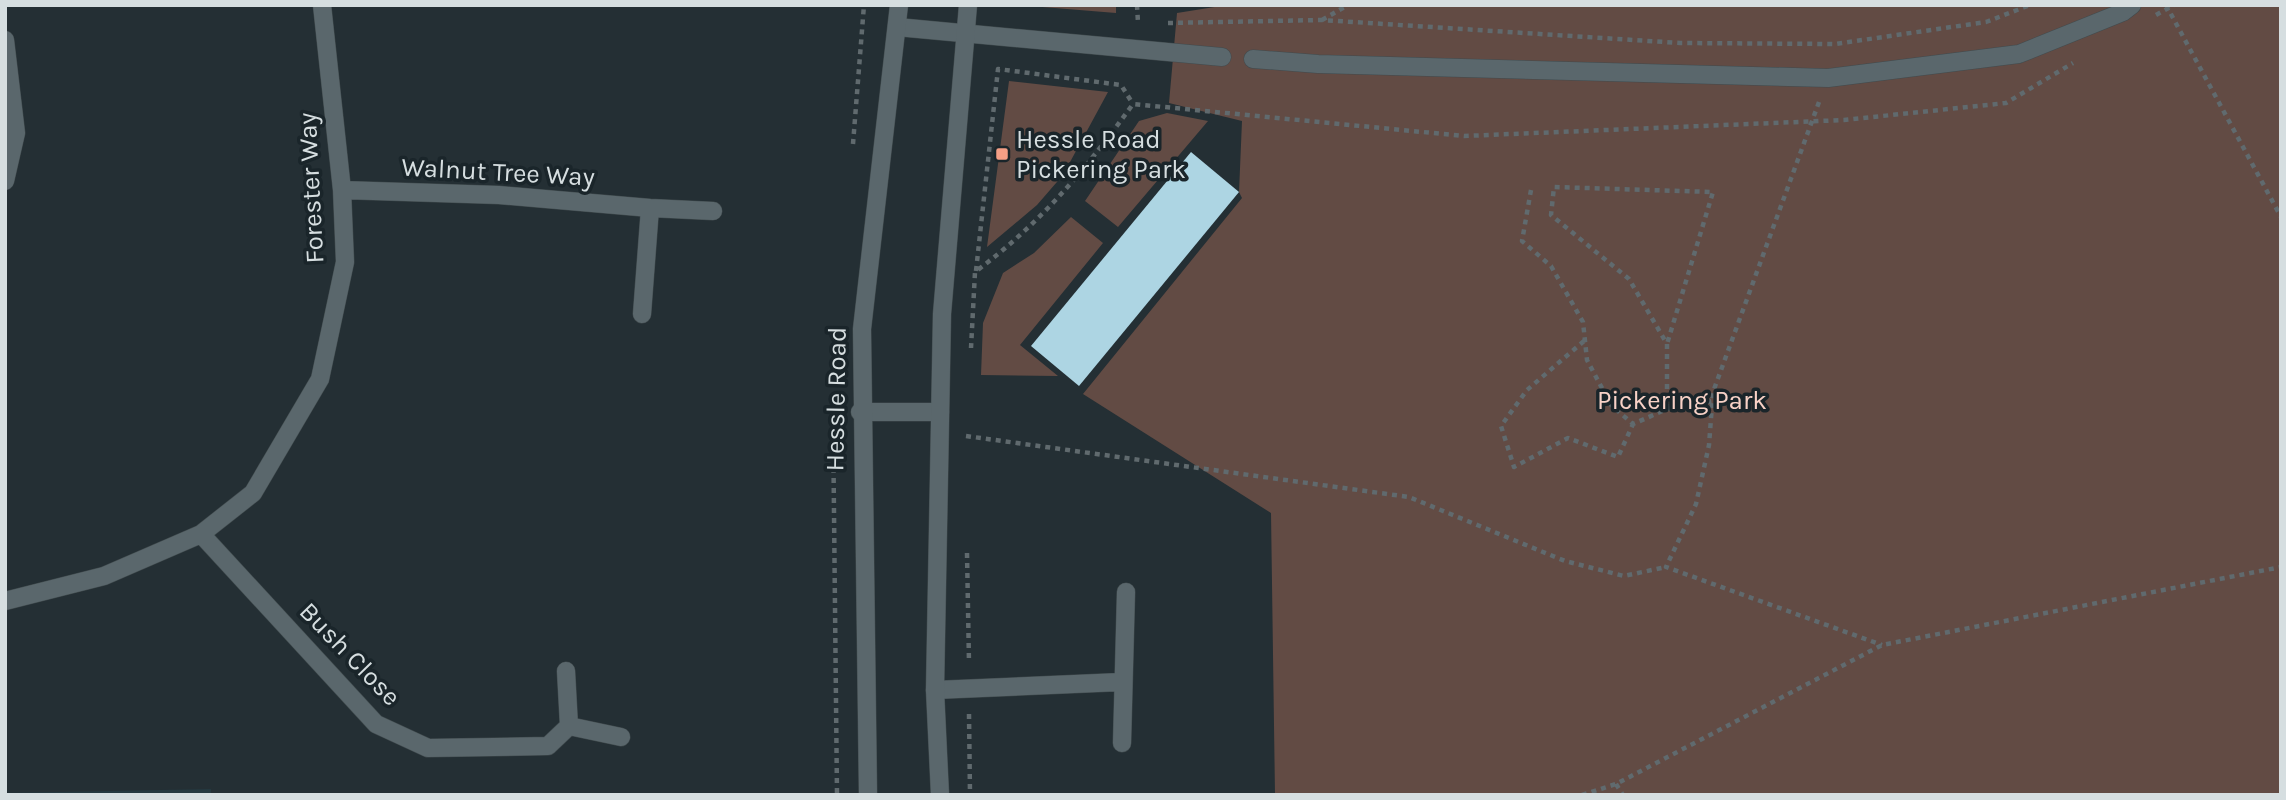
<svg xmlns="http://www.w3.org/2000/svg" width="2286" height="800" font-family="Karla,sans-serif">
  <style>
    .built { fill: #253940 }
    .green { fill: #624b44 }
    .building { fill: #add5e3 }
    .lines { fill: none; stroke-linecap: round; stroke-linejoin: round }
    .service-casing { stroke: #414b4e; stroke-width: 19 }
    .minor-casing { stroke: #414b4e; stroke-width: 19 }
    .tertiary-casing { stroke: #414b4e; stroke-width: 19 }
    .path { stroke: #606a6e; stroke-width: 4.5; stroke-dasharray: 5 5; stroke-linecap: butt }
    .service { stroke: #5a676c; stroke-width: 18 }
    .minor { stroke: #5a676c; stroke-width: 18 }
    .tertiary { stroke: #5a676c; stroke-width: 18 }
    .poi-dot { fill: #f49f86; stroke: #1a252a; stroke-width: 2.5 }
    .labels { text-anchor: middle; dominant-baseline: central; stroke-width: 7; stroke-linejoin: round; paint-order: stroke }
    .poi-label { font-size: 26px; fill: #d6dee0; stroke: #1a252a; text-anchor: start }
    .street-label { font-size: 26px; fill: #d6dee0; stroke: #1a252a }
    .park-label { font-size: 26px; fill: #f8d2c7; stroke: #1a252a }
  </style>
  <rect width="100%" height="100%" fill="#242f34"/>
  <path class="built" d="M211,789v6h-206v-2z"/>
  <path class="green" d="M1018,5h98v8z
    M1227,5h1054v790h-1006l-4,-282 -188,-119 159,-196 -3,-6 3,-71 -73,-18 8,-90z
    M1009,81l99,11 -45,83 -26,30 -50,42z
    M1167,113l41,8 -90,106 -33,-26 54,-80z
    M1071,217l32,26 -83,102 38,31 -77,-1 2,-52 20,-50 31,-20z"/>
  <path class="building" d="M1191,152l48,40 -160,194 -48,-40z"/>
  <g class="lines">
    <g class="service-casing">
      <path id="service" d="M897,27l325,30
        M1253,59l65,5 510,14 191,-24 104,-42 9,-7
        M860,412h80"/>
    </g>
    <g class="minor-casing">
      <path id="minor" d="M5,40l11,93 -11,48
        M342,190l157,5 151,13 63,3
        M642,314l8,-106
        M201,534l175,190 52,24 120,-2 21,-20
        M5,601l99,-25 97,-42 52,-41 67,-114 25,-117 -3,-72 -20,-185
        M566,671l3,55 52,11
        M935,690l186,-8
        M1122,743l4,-151"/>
    </g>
    <g class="tertiary-casing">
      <path id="tertiary" d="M868,795l-6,-466 37,-324
        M940,795l-5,-105 7,-376 26,-309"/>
    </g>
    <path class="path" d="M1137,5l1,18
      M2166,5l115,212
      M2156,15l18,-10
      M1322,20l26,-15
      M1168,23l154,-3 358,23 155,1 151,-22 44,-17
      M1819,102l-106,290 -4,53 -13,59 -30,63 216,78
      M853,144l11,-139
      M1531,190l-9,51 29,25 32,56 4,38 24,45 22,19 34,-15 46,-8
      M976,271l22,-202 123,16 12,19
      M1584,341l-57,49 -26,36 13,41 54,-29 50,19 15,-33
      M971,348l4,-76c67,-50 110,-102 158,-168l331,32 380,-16 162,-17 67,-40
      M1667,409v-65l-38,-65 -78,-64 3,-28 159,5 -46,152
      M833,418l4,377
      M966,436l443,61 156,64 59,15 42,-9
      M967,553l2,110
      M969,714l1,81
      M1616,784l7,11
      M1582,795l34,-11 266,-139 399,-78"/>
    <use href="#service" class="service"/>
    <use href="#minor" class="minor"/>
    <use href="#tertiary" class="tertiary"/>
  </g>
  <rect class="poi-dot" x="995" y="147" width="14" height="14" rx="3.5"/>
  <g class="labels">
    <g class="poi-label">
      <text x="1016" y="139">Hessle Road<tspan x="1016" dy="30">Pickering Park</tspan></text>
    </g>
    <g class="street-label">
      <text transform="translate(498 172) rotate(3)">Walnut Tree Way</text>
      <text transform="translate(311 188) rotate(-93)">Forester Way</text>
      <text transform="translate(836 399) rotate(-89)">Hessle Road</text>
      <text transform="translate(350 654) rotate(46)">Bush Close</text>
    </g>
    <g class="park-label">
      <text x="1682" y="400">Pickering Park</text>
    </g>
  </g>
  <rect width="2286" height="800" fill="none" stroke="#d6dee0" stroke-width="14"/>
</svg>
